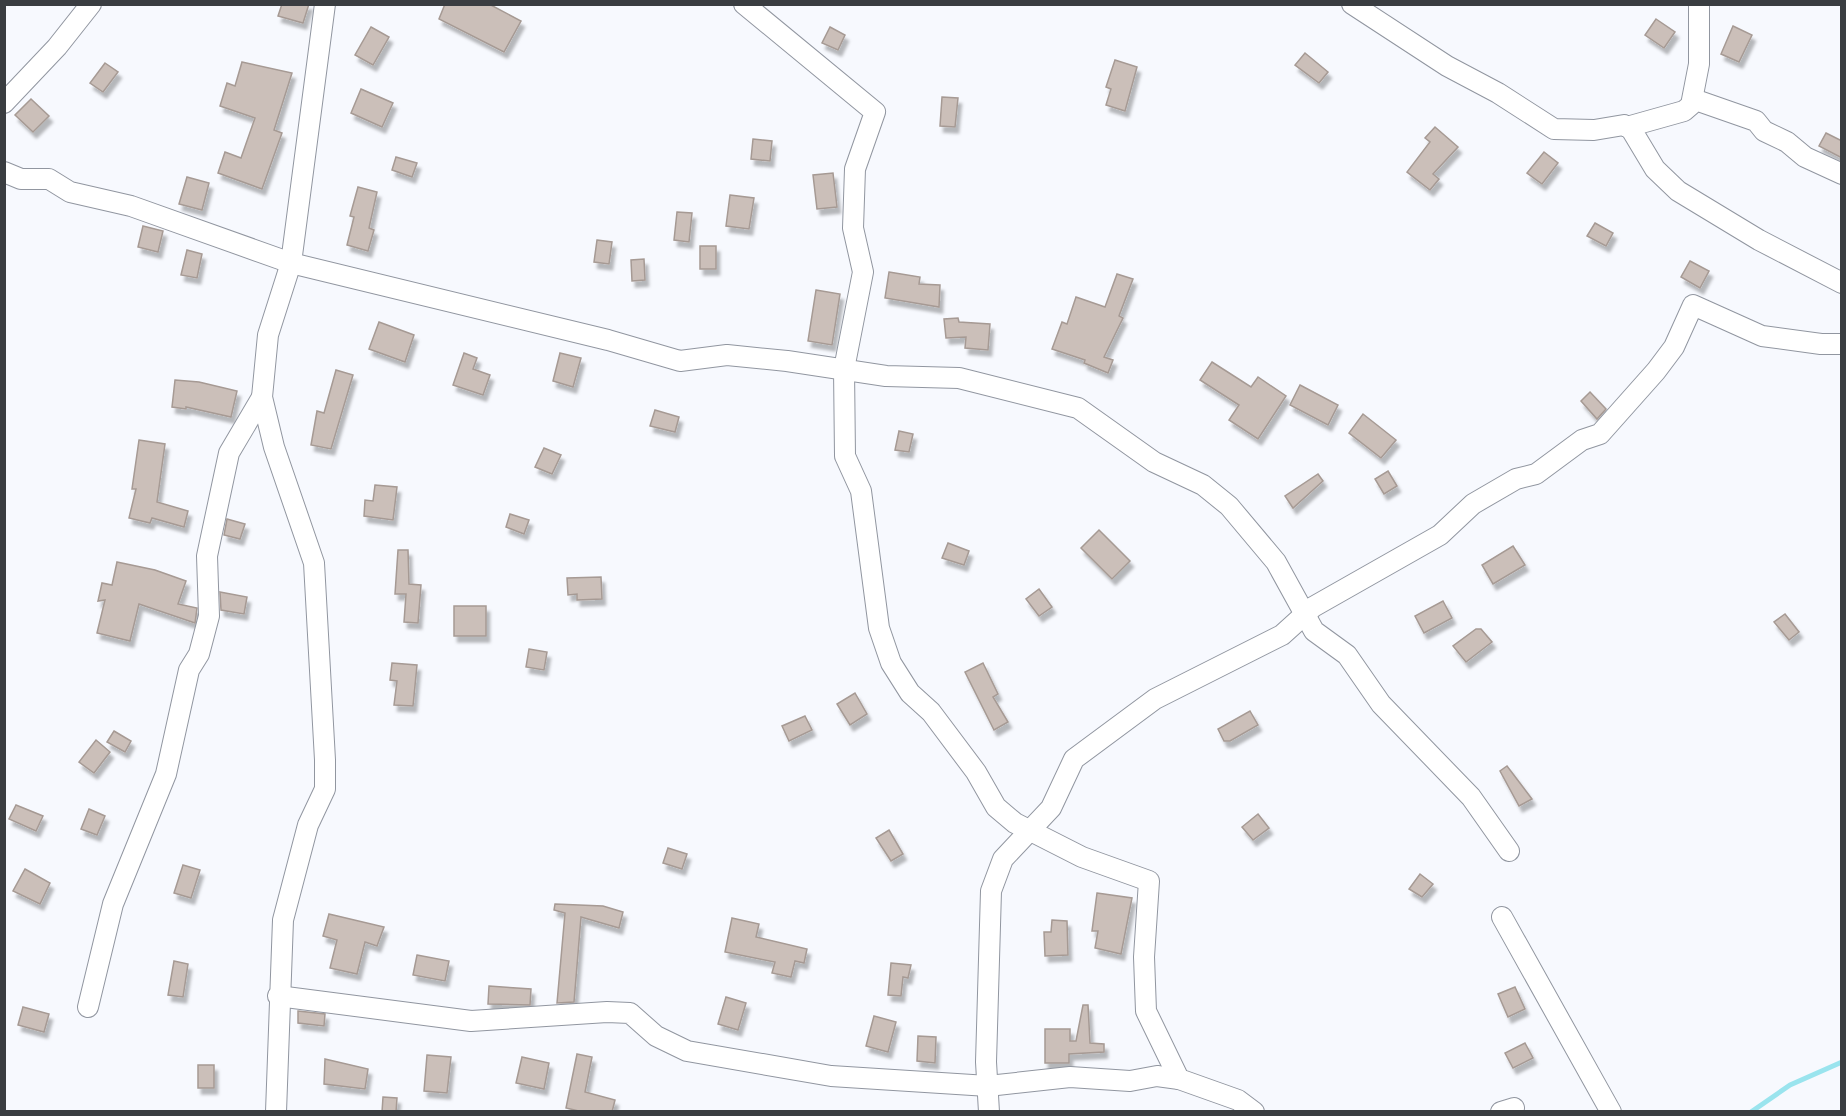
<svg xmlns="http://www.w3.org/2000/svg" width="1846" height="1116" viewBox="0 0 1846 1116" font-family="Barlow,sans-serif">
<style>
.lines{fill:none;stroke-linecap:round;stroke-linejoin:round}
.stream{stroke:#9ae4ee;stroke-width:5}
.building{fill:#cbbfb9;stroke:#a69a94;stroke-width:1.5;filter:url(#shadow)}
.minor-casing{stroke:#9196a0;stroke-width:22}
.minor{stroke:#fff;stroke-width:20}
</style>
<defs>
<filter id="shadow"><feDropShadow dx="3.5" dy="6" stdDeviation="1.5" flood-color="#0004"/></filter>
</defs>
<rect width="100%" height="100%" fill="#f7f9fe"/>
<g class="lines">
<polyline class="stream" points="1751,1112 1790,1085 1842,1062"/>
</g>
<g class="building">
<polygon points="282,4 309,4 303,23 278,16"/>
<polygon points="445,4 489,4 521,21 504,52 439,19"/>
<polygon points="1656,19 1675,32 1664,48 1645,35"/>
<polygon points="1733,26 1752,35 1739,62 1721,54"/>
<polygon points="371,27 389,37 373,65 355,55"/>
<polygon points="830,27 845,35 838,50 822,43"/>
<polygon points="1305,53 1328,72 1319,83 1295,65"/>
<polygon points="1115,60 1137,67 1125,111 1106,105 1111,89 1106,87"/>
<polygon points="242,62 292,73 274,130 282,133 262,189 218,173 225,152 241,158 255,118 220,106 227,83 235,86"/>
<polygon points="105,63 118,72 103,92 90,83"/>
<polygon points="361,89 393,103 382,127 351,113"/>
<polygon points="942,97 958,98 955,127 940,126"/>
<polygon points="31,99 49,116 33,132 15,115"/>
<polygon points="1435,127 1458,147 1433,174 1439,179 1430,190 1407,172 1430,142 1425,138"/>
<polygon points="1826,133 1842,141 1842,158 1819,146"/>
<polygon points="753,139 772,141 770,161 751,159"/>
<polygon points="1544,152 1558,163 1542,184 1527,173"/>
<polygon points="396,157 417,163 412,177 392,170"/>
<polygon points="833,173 837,207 817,209 813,175"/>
<polygon points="187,177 209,183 202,210 179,204"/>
<polygon points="358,187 377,192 369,228 374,230 368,251 347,245 354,217 350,216"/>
<polygon points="730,195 754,198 749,229 726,226"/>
<polygon points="677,212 692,213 689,242 674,240"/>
<polygon points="1595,223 1613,233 1606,246 1587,236"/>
<polygon points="143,226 163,231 158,252 138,247"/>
<polygon points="597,240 612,242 609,264 594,262"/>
<rect x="700" y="246" width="16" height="23"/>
<polygon points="187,250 202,254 197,278 181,275"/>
<polygon points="644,259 645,280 632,281 631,260"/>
<polygon points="1690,261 1709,271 1700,288 1681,277"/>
<polygon points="889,272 920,277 919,284 940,285 939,307 885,298"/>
<polygon points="1117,274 1133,279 1119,316 1123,318 1104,357 1113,360 1108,373 1084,363 1085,360 1052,349 1062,322 1067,324 1076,297 1105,307"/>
<polygon points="816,290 840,294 832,345 808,341"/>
<polygon points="958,318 959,322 990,324 988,350 965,348 966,337 946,338 944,319"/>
<polygon points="379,322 414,335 405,362 369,349"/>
<polygon points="464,353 477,358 473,369 490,375 483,395 453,385"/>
<polygon points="560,353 581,358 573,387 553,381"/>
<polygon points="1212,362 1251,387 1258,377 1286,396 1258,439 1229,420 1239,405 1200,380"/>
<polygon points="336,370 353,375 331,449 311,445 317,411 324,413"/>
<polygon points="175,380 199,382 237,391 231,417 186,407 186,409 172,407"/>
<polygon points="1300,385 1338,405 1328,425 1290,405"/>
<polygon points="1590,392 1606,409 1597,419 1581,401"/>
<polygon points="655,410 679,417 675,432 650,426"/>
<polygon points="1363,414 1396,440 1381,458 1349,433"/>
<polygon points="899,431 913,434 909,452 895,450"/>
<polygon points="139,440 165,444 157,502 188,511 184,527 152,518 150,523 129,518 136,489 132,489"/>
<polygon points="544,448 561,455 552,474 535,467"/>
<polygon points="1388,471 1397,486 1384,494 1375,479"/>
<polygon points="1318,474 1323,481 1293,508 1285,496"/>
<polygon points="375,485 397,487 393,520 364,516 365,500 373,501"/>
<polygon points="510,514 529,520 524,534 506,527"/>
<polygon points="227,519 245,524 240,539 224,535"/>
<polygon points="1099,530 1130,561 1112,579 1081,548"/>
<polygon points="948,543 969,551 964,565 942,558"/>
<polygon points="1513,546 1525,565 1493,584 1482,565"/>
<polygon points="398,550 408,550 409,584 421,585 418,623 404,622 406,594 395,594"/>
<polygon points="117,562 155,570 186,581 178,604 197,608 195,623 139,604 130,641 97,633 105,600 98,601 102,583 112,585"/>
<polygon points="601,577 602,599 577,600 577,594 568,595 567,578"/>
<polygon points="1039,589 1052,607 1039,616 1026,599"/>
<polygon points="220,592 247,597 244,614 221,610"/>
<polygon points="1443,601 1452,618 1424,633 1415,616"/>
<rect x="454" y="606" width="32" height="30"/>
<polygon points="1785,614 1799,632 1789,640 1774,622"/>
<polygon points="1476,629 1481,629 1492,642 1466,662 1453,646"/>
<polygon points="529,649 547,652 544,670 526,667"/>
<polygon points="392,663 417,665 413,706 394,705 397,681 390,680"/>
<polygon points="983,663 998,694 993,697 1008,722 994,730 965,672"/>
<polygon points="855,693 867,714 850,725 837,704"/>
<polygon points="1250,711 1258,725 1230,741 1224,741 1218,729"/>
<polygon points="805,716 812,730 789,741 782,726"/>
<polygon points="114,731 131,741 125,752 107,742"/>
<polygon points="96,740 110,752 94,773 79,762"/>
<polygon points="1507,766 1532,799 1519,806 1500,771"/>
<polygon points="16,805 43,816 36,831 9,819"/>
<polygon points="89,809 105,816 97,835 81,829"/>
<polygon points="1258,814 1269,828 1253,840 1242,827"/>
<polygon points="889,830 903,854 891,861 876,838"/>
<polygon points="668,848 687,854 682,869 663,863"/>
<polygon points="183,865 200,870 191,898 174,893"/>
<polygon points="25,869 50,883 40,904 13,891"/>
<polygon points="1420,874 1433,884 1422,897 1409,889"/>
<polygon points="1097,893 1132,898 1121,954 1095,948 1098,931 1092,931"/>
<polygon points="555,904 603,906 623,912 619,928 581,917 574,1002 557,1003 565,913 554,910"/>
<polygon points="329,914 384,927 377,946 365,942 357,974 330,968 337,940 323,936"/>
<polygon points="732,918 759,924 756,937 807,949 804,963 795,961 791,977 772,973 775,962 725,952"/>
<polygon points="1052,920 1067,921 1068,955 1045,956 1044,932 1051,932"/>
<polygon points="417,955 449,961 445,981 413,975"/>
<polygon points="174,961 188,964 183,997 168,995"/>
<polygon points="891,963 911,965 908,978 903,977 901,996 888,995"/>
<polygon points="489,986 531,989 530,1005 488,1004"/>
<polygon points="1515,987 1525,1009 1508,1017 1498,994"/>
<polygon points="726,997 746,1003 738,1030 718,1024"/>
<polygon points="1083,1005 1088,1005 1090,1043 1104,1044 1104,1052 1069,1054 1069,1063 1045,1063 1045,1029 1070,1029 1070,1041 1076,1041"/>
<polygon points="23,1007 49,1014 44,1032 18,1025"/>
<polygon points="298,1011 325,1014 324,1026 298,1023"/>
<polygon points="874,1016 896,1022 888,1052 866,1046"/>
<polygon points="918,1036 936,1037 935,1063 917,1061"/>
<polygon points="1525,1043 1533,1058 1513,1068 1505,1053"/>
<polygon points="577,1054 592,1057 585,1092 615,1100 612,1112 583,1112 566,1108"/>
<polygon points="427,1055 451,1057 447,1093 424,1091"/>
<polygon points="522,1057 549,1063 544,1089 516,1083"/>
<polygon points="325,1059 368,1069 365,1089 324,1084"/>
<rect x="198" y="1065" width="16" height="23"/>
<polygon points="383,1097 397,1098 396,1112 382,1112"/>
</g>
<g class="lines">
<defs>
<g id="minor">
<polyline points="744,4 875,112 855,169 853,228 863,272 844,369 845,456 861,491 879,628 891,663 910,693 931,712 976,772 996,807 1015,823 1082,857 1149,881 1144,957 1146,1011 1179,1079 1238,1100 1254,1112"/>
<polyline points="1352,4 1447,66 1498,93 1554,129 1594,130 1624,125 1631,129 1655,169 1678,191 1759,240 1842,283"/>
<polyline points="1693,99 1756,121 1764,131 1787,142 1805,157 1842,174"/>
<polyline points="4,103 57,47 91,4"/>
<polyline points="1627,127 1684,111 1691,105 1699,64 1699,4"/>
<polyline points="4,172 21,179 49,179 70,192 131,206 291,263 608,340 680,361 727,355 787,361 886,376 959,378 1078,408 1154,462 1203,485 1229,506 1276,562 1314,631 1347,655 1381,704 1471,797 1509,851"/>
<polyline points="1502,917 1611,1112"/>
<polyline points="278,996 471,1021 607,1012 630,1013 656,1036 687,1051 831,1076 988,1086 1070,1077 1130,1081 1157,1076 1179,1079"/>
<polyline points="88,1007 113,904 166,774 189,670 199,654 209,616 207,556 229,453 262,397"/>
<polyline points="276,1112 283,920 308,825 325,789 325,760 314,563 274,447 262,397 268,335 291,263 325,4"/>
<polyline points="989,1112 986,1062 991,891 1003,859 1051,808 1074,759 1155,699 1282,635 1313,607 1440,535 1473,504 1516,479 1536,474 1582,440 1600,434 1656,371 1674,347 1693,305 1762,336 1821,344 1842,344"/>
<polyline points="1501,1112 1514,1108"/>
</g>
</defs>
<use href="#minor" class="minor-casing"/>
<use href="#minor" class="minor"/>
</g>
<rect width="1846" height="1116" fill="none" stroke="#3a3d41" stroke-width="12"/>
</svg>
